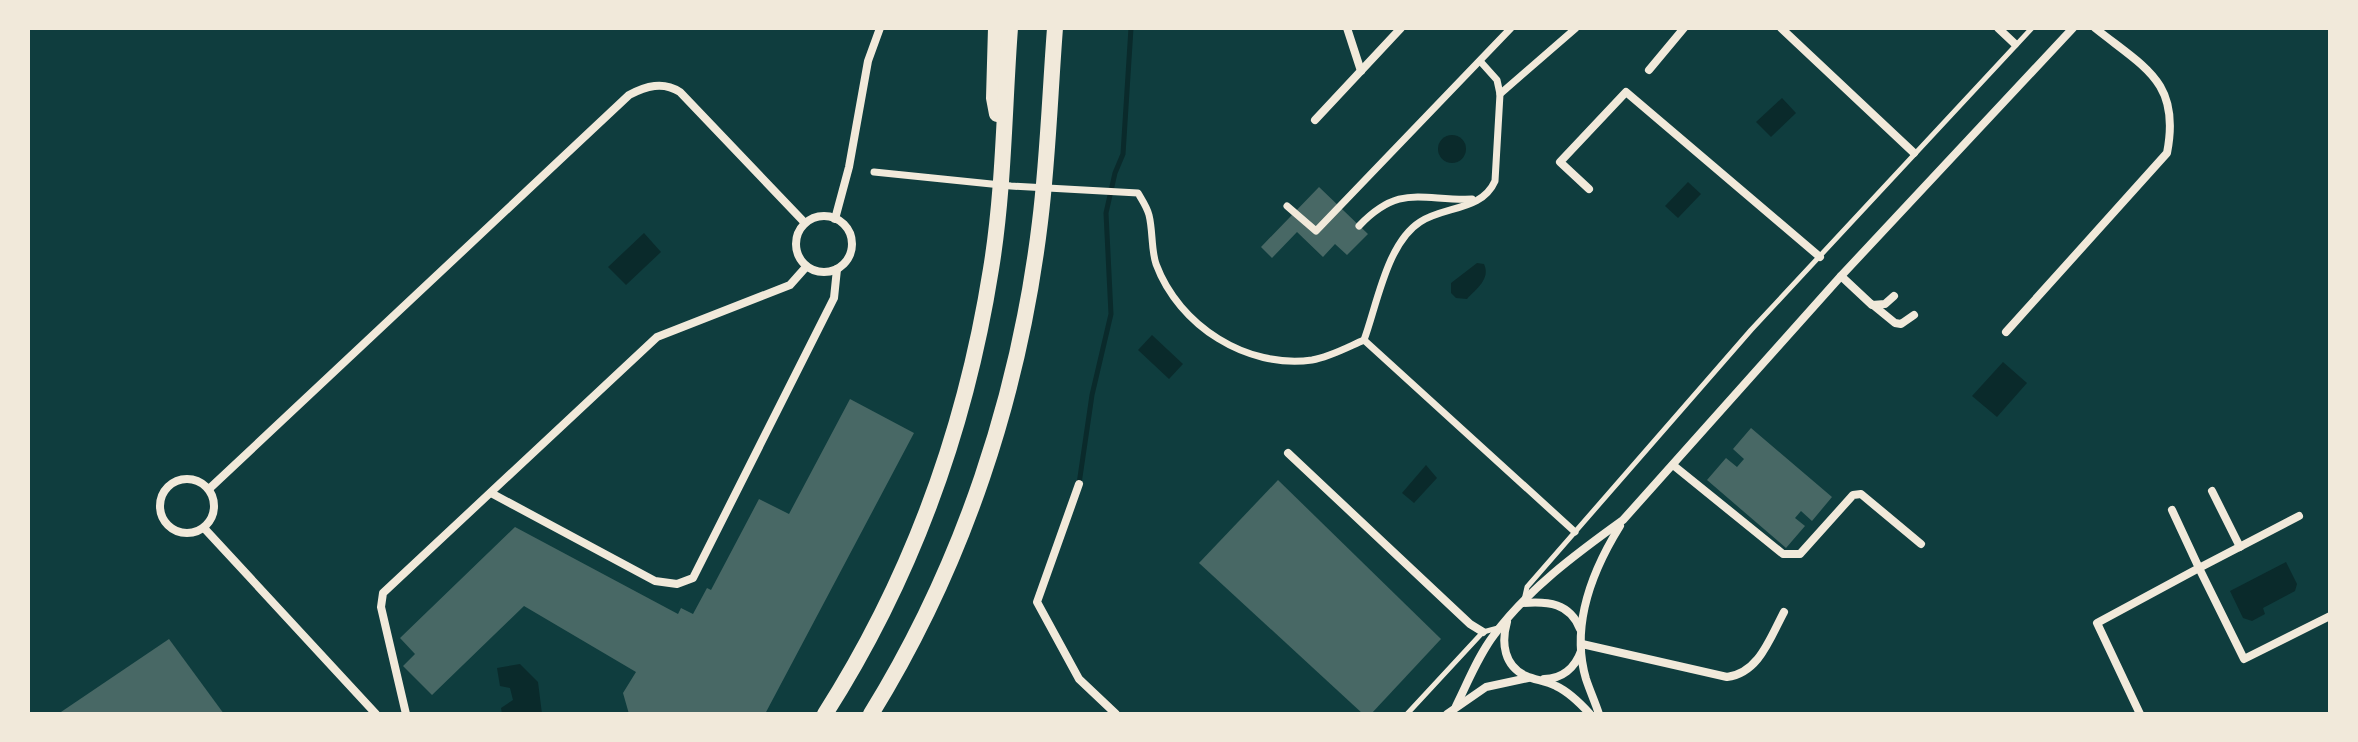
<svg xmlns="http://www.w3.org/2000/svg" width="2358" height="742" viewBox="0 0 2358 742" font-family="'PT Sans Narrow',sans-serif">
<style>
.water{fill:#0a2a2b}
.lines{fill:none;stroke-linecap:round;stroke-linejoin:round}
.stream{stroke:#0a2a2b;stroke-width:5}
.building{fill:#486865}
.service{stroke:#f1e9da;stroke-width:5}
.pedestrian{stroke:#f1e9da;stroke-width:7}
.minor{stroke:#f1e9da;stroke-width:8}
.trunk{stroke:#f1e9da;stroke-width:16}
</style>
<rect width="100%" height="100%" fill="#0f3d3e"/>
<g class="water">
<polygon points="1782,98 1796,113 1771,137 1756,122"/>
<circle cx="1452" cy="149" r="14"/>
<polygon points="1688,182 1701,194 1678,218 1665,206"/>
<polygon points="644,233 661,252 626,285 608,267"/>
<path d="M1477 263 1484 264C1491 279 1476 289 1467 299L1456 298 1451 293V283Z"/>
<polygon points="1152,335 1183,364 1169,379 1138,350"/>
<polygon points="2003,362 2027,383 1997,417 1972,396"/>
<polygon points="1426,465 1437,478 1414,503 1402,493"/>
<polygon points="2286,562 2297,584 2295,591 2263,608 2265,614 2252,621 2243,618 2230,591"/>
<polygon points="520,664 538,682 542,714 502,714 501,708 513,700 510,688 500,686 497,668"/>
</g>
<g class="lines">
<polyline class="stream" points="1079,484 1092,395 1111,314 1106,213 1115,173 1123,154 1131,28"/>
</g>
<g class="building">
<polygon points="1319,187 1368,234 1347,255 1335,244 1323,257 1297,232 1272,258 1261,247"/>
<polygon points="850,399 914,433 765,714 629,714 623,693 636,672 524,606 432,695 403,666 415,654 400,638 515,527 678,614 681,608 693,614 707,588 711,590 759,499 789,514"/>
<polygon points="1751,428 1832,497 1812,521 1801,511 1795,518 1805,526 1786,548 1707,480 1726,458 1737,467 1744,459 1733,449"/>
<polygon points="1278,480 1441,639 1371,714 1363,714 1199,563"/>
<polygon points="169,639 224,714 58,714"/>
</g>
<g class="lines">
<g class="service">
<polyline points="1524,600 1527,587 1751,330 2032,28"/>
<polyline points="1407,714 1483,632 1498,628"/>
</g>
<g class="pedestrian">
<polyline points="1500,94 1576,28"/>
<path d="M874 172 1011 186 1138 193C1142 200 1147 207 1149 215 1153 231 1151 249 1156 264 1179 326 1247 369 1312 360 1330 357 1348 347 1364 340 1377 305 1387 243 1420 222 1444 206 1482 211 1495 181L1500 94 1497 80 1480 61"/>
<polyline points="1287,206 1316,231 1511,28"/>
<path d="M1359 226C1400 183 1422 201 1472 199"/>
<polyline points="1364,340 1575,532"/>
</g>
<g class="minor">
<polyline points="1347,28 1361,71"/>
<polyline points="1781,28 1914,153"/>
<polyline points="1998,28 2015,44"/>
<polyline points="1649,70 1684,28"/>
<polyline points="1315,120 1401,28"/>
<polyline points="1589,189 1560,162 1626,92 1820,257"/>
<circle cx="824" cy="244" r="28"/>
<polyline points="835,219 849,167 868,61 880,28"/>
<polyline points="1841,276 1872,305 1885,304 1894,296"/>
<polyline points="1873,305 1895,323 1901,324 1914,315"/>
<path d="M2006 332 2167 153C2181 82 2145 68 2095 28"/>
<polyline points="1288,453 1470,624 1483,632"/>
<polyline points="1673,465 1783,554 1800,554 1853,495 1861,494 1921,544"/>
<circle cx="187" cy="506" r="27"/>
<polyline points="1079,484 1037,602 1079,679 1116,714"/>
<path d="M209 489 629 95C646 86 663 81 680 92L805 223"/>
<polyline points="2212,491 2240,547"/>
<polyline points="491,493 655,581 677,584 693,578 834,298 837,269"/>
<polyline points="2299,516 2199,568 2244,659 2330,616"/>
<polyline points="204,528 376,714"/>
<path d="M1523 603C1548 601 1570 603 1580 629"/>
<path d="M1507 622C1501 643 1504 666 1526 676 1535 680 1546 681 1556 686 1569 692 1580 703 1590 714"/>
<path d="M1582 644 1727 677C1759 673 1770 638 1784 612"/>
<path d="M1544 679C1562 679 1575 668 1581 651"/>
<path d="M1456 706C1468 682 1478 656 1494 635 1527 590 1577 553 1623 520L1841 276 2073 28"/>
<polyline points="406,714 381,607 383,593 657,337 790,285 806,267"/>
<polyline points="1447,714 1486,687 1528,678"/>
<path d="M1599 714C1595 702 1590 691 1586 679 1570 625 1592 571 1620 526"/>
<polyline points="2140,714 2097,623 2199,568 2172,510"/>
</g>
<g class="trunk">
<polyline points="996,28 994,98 997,114"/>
<path d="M825 714C911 579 966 427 991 269 1004 190 1004 108 1010 28"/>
<path d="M871 714C963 565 1019 396 1040 222 1048 158 1050 93 1055 28"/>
</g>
</g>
<rect width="2358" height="742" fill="none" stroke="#f1e9da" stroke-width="60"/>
</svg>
